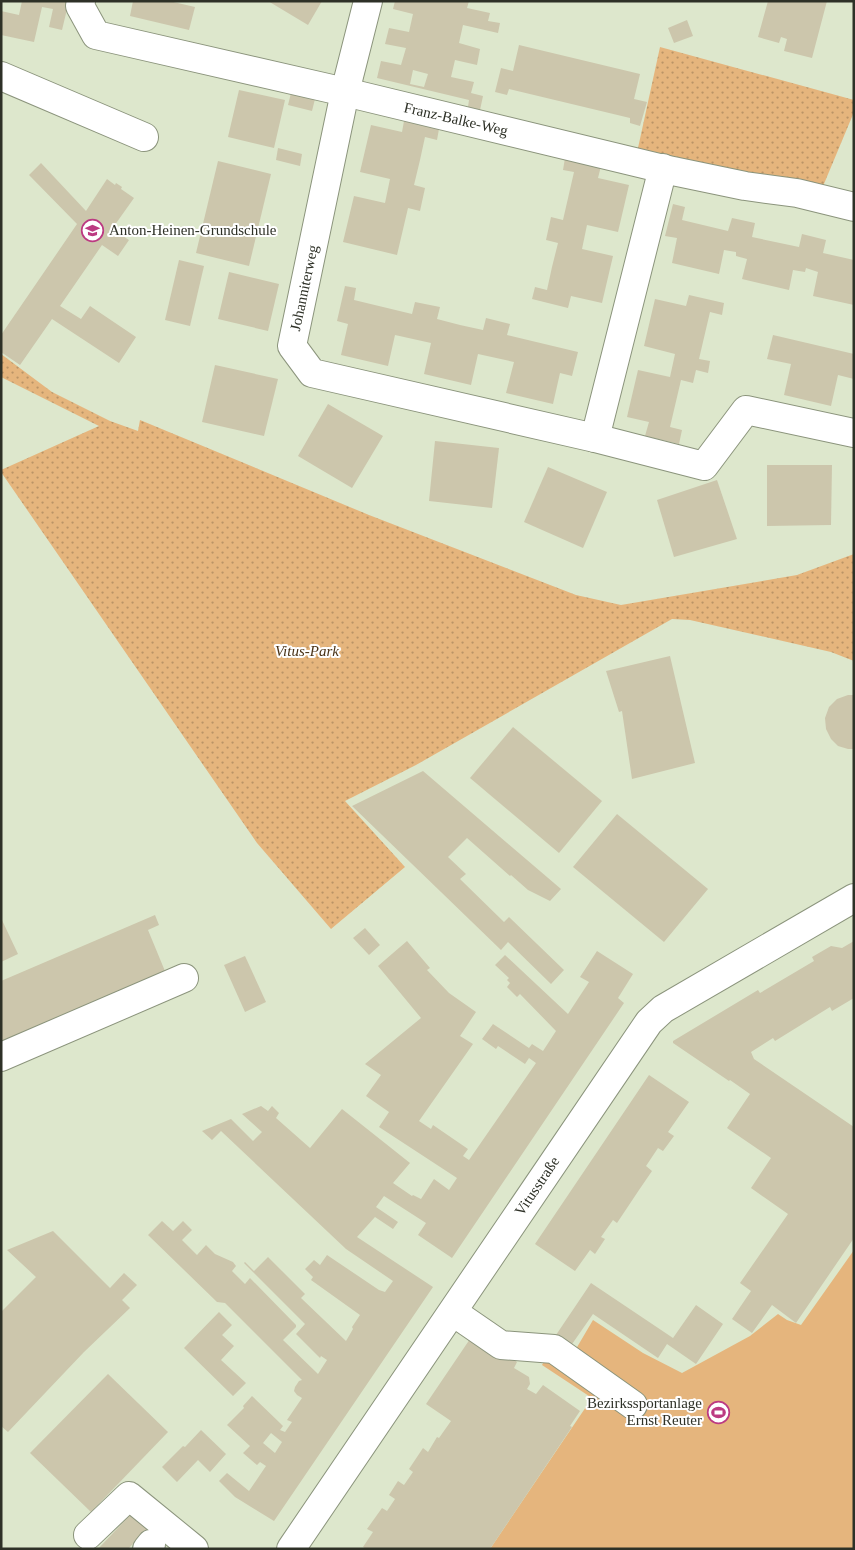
<svg xmlns="http://www.w3.org/2000/svg" width="855" height="1550" viewBox="0 0 855 1550" font-family="'Times New Roman',serif">
<style>
.park{fill:url(#park-dots)}
.garden{fill:#e5b57d}
.building{fill:#ccc6ac;fill-rule:evenodd}
.lines{fill:none;stroke-linecap:round;stroke-linejoin:round}
.minor-casing{stroke:#8b947c;stroke-width:30}
.minor{stroke:#fff;stroke-width:28}
.labels{text-anchor:middle;stroke-width:4;stroke-linejoin:round;paint-order:stroke}
.street-label{font-size:15px;fill:#2e3127;stroke:#fff}
.poi-label{font-size:15px;fill:#2e3127;stroke:#fff;text-anchor:start}
.park-label{font-size:15px;font-style:italic;fill:#4a3317;stroke:#fff}
</style>
<defs>
<pattern id="park-dots" width="8" height="8" patternUnits="userSpaceOnUse" patternTransform="scale(1.25)"><rect width="8" height="8" fill="#e5b57d"/><path d="M2 2h.1M6 6h.1" fill="none" stroke="#ba9466" stroke-width="1.8" stroke-linecap="round"/></pattern>
</defs>
<rect width="100%" height="100%" fill="#dde7cc"/>
<g class="park">
<polygon points="660,47 854,100 854,112 821,191 638,148"/>
<polygon points="1,354 52,392 110,421 138,431 140,420 369,515 576,595 621,605 797,575 854,554 854,661 831,652 690,620 672,619 416,765 345,801 405,867 331,929 257,843 1,472 1,470 99,426 1,377"/>
</g>
<polygon class="garden" points="854,1250 854,1549 490,1549 592,1398 542,1365 556,1341 573,1354 593,1320 643,1353 682,1373 750,1336 778,1314 787,1320 801,1325"/>
<g class="building">
<polygon points="22,1 69,1 62,30 49,27 53,9 42,7 34,42 1,35 1,11 19,15"/>
<polygon points="133,1 169,1 195,7 189,30 130,16"/>
<polygon points="268,1 322,1 308,25"/>
<path d="M395 1H469L467 8 490 13 488 21 500 23 498 33 463 25 459 43 480 49 477 65 455 60 451 77 474 82 471 93 483 96 480 110 468 107 469 100 377 78 381 61 401 65 406 48 385 44 389 28 409 32 413 14 393 9ZM413 70 428 74 424 87 410 84Z"/>
<polygon points="768,1 827,1 812,58 784,51 787,39 781,37 779,43 758,37"/>
<polygon points="687,20 693,36 674,43 668,28"/>
<polygon points="519,45 640,74 634,99 647,102 640,126 630,123 630,118 509,89 507,95 495,92 501,68 513,71"/>
<polygon points="239,90 285,100 274,148 228,137"/>
<polygon points="291,93 315,99 312,111 288,105"/>
<polygon points="404,121 439,129 437,140 425,137 420,160 414,185 425,188 420,211 408,208 397,255 343,242 354,196 385,203 390,179 360,172 371,125 402,132"/>
<polygon points="278,148 302,154 300,166 276,160"/>
<polygon points="565,158 601,166 598,178 629,185 618,232 587,225 582,249 613,256 602,303 571,296 568,308 532,299 535,287 547,290 552,267 558,243 546,240 551,217 563,220 574,172 563,170"/>
<polygon points="218,161 271,174 249,266 196,253"/>
<polygon points="41,163 86,211 107,179 115,185 116,183 122,187 121,189 134,198 112,229 129,240 118,256 102,245 60,306 81,319 90,306 136,337 119,363 52,319 20,365 1,352 1,335 77,224 29,175"/>
<polygon points="673,204 685,207 682,220 728,231 732,218 755,223 752,237 799,247 802,234 826,240 823,253 854,260 854,305 813,296 818,272 806,268 805,272 793,270 789,290 742,279 747,259 736,256 736,252 724,250 719,274 672,263 677,238 665,236"/>
<polygon points="179,260 204,266 190,326 165,320"/>
<polygon points="229,272 279,284 268,331 218,319"/>
<polygon points="345,286 356,288 354,300 412,314 415,302 440,307 437,319 460,325 483,330 486,318 510,324 507,335 578,352 572,376 560,373 553,404 506,393 514,362 478,354 471,385 424,374 431,343 395,335 388,366 341,355 348,324 337,321"/>
<polygon points="689,295 724,303 722,315 710,312 699,359 710,361 708,373 696,370 693,383 681,380 670,427 682,430 679,444 645,436 649,422 627,417 638,370 670,377 675,354 644,346 655,299 686,306"/>
<polygon points="773,335 854,354 854,379 838,375 831,406 784,395 791,364 767,359"/>
<polygon points="215,365 278,379 264,436 202,422"/>
<polygon points="328,404 383,436 352,488 298,456"/>
<polygon points="435,441 499,448 492,508 429,501"/>
<polygon points="767,465 832,465 831,525 767,526"/>
<polygon points="548,467 607,492 583,548 524,522"/>
<polygon points="717,480 737,539 674,557 657,500"/>
<polygon points="670,656 695,763 632,779 622,711 619,712 606,671"/>
<polygon points="848,695 854,695 854,749 848,749 838,746 831,739 826,729 825,718 829,707 837,699"/>
<polygon points="513,727 602,801 559,853 470,778"/>
<polygon points="423,771 561,889 550,901 528,890 511,875 510,876 467,838 448,857 466,874 460,879 504,922 509,917 564,970 551,984 508,942 501,950 352,806"/>
<polygon points="617,814 708,889 664,942 573,867"/>
<polygon points="155,915 159,925 148,930 167,976 1,1048 1,981"/>
<polygon points="1,918 18,954 1,962"/>
<polygon points="365,928 380,945 369,955 353,938"/>
<path d="M407 941 430 968 427 970 449 993 476 1012 460 1036 473 1044 419 1121 431 1129 433 1125 468 1149 463 1156 469 1160 536 1063 529 1058 525 1064 498 1046 496 1049 482 1039 493 1024 529 1048 532 1044 543 1051 556 1031 520 994 517 997 507 987 510 983 507 980 509 978 495 965 505 955 568 1014 589 982 580 977 597 951 633 974 618 998 624 1003 452 1258 418 1235 426 1223 384 1196 376 1207 398 1222 393 1229 375 1217 357 1237 433 1287 274 1521 235 1497 219 1481 227 1473 249 1491 266 1466 260 1462 257 1465 243 1453 250 1446 227 1425 244 1408 243 1406 252 1396 280 1423 283 1426 280 1430 285 1432 292 1422 287 1420 302 1398 297 1395 294 1391 295 1387 299 1381 302 1380 225 1303 217 1302 148 1235 162 1221 173 1231 183 1221 192 1230 182 1240 197 1255 206 1245 215 1254 233 1262 236 1266 232 1271 245 1284 250 1278 296 1325V1327L283 1340 318 1374 327 1360 321 1356 320 1358 296 1334 305 1324 244 1263 245 1262 254 1271 268 1257 305 1294 301 1298 346 1341 353 1329 352 1327 360 1315 311 1280 313 1277 305 1269 314 1260 320 1265 327 1255 379 1290 385 1292 393 1281 346 1249 221 1131 212 1140 202 1131 231 1119 253 1141 262 1132 242 1114 261 1106 268 1111 272 1106 279 1113 276 1118 310 1148 342 1109 410 1163 393 1183 412 1196 413 1195 421 1199 434 1179 449 1190 457 1178 379 1127 389 1112 366 1096 381 1075 365 1064 421 1018 378 966ZM271 1433 282 1442 275 1453 263 1443Z"/>
<polygon points="854,941 854,998 832,1011 830,1007 775,1041 773,1038 751,1052 754,1059 854,1127 854,1238 796,1323 772,1305 752,1333 732,1319 751,1291 740,1283 788,1214 751,1188 771,1158 727,1128 750,1094 730,1080 729,1081 673,1043 673,1041 758,990 760,993 814,961 812,957 831,946 842,948"/>
<polygon points="245,956 266,1002 245,1012 224,965"/>
<polygon points="649,1075 689,1102 668,1132 674,1136 663,1151 658,1148 646,1166 652,1171 639,1190 617,1223 613,1220 601,1237 605,1239 595,1254 590,1250 575,1271 535,1244"/>
<polygon points="53,1231 110,1288 124,1273 137,1285 122,1300 130,1308 84,1352 8,1432 1,1426 1,1312 36,1277 7,1250"/>
<polygon points="591,1283 673,1338 696,1305 723,1324 696,1364 667,1344 658,1358 593,1314 570,1347 556,1335"/>
<polygon points="219,1312 232,1325 222,1335 234,1346 221,1360 246,1383 233,1396 184,1348"/>
<polygon points="470,1339 497,1358 502,1351 517,1362 514,1368 529,1377 530,1384 527,1389 536,1394 543,1385 580,1411 570,1426 572,1427 490,1549 366,1549 363,1547 373,1532 367,1529 382,1508 387,1511 395,1499 389,1495 398,1481 404,1485 413,1472 409,1469 423,1448 428,1452 437,1437 439,1438 451,1421 426,1404"/>
<polygon points="108,1374 168,1432 91,1512 30,1453"/>
<polygon points="201,1430 226,1454 210,1472 198,1460 177,1482 162,1467 183,1446 185,1447"/>
<polygon points="133,1512 149,1527 128,1549 98,1549"/>
</g>
<g class="lines">
<defs>
<g id="minor">
<polyline points="81,1 80,6 96,35 345,92 668,170 745,186 797,193 854,207"/>
<polyline points="368,1 345,92 292,346 312,373 595,438 704,466 746,410 854,433"/>
<polyline points="1,76 144,137"/>
<polyline points="595,438 663,168"/>
<polyline points="1,1057 184,978"/>
<polyline points="453,1312 501,1345 554,1349 633,1405"/>
<polyline points="88,1535 129,1496 194,1549"/>
<polyline points="147,1549 151,1544"/>
<polyline points="291,1549 649,1022 663,1009 854,898"/>
</g>
</defs>
<use href="#minor" class="minor-casing"/>
<use href="#minor" class="minor"/>
</g>
<defs>
<symbol id="school-ring" viewBox="-11 -11 22 22"><circle r="9.5" fill="#fff" stroke="#bc3a82" stroke-width="1.5"/><path d="M0-5L7-2L0 1L-7-2ZM-4 1L0 2.5L4 1V4Q0 6-4 4Z" fill="#bc3a82"/></symbol>
<symbol id="stadium-ring" viewBox="-11 -11 22 22"><circle r="9.5" fill="#fff" stroke="#bc3a82" stroke-width="1.5"/><path d="M0-5a6.5 5 0 1 0 0 10a6.5 5 0 1 0 0-10ZM-3.5-1.8h7v3.6h-7Z" fill="#bc3a82"/></symbol>
</defs>
<g fill-rule="evenodd">
<use href="#school-ring" x="80" y="218" width="25" height="25"/>
<use href="#stadium-ring" x="706" y="1400" width="25" height="25"/>
</g>
<g class="labels">
<g class="street-label">
<text transform="translate(456 119) rotate(13)" y="5">Franz-Balke-Weg</text>
<text transform="translate(304 288) rotate(-78)" y="5">Johanniterweg</text>
<text transform="translate(537 1186) rotate(-56)" y="5">Vitusstraße</text>
</g>
<g class="poi-label">
<text x="109" y="235">Anton-Heinen-Grundschule</text>
<text x="702" y="1408" text-anchor="end">Bezirkssportanlage<tspan x="702" dy="17">Ernst Reuter</tspan></text>
</g>
<g class="park-label">
<text x="307" y="656">Vitus-Park</text>
</g>
</g>
<rect width="855" height="1550" fill="none" stroke="#2e3127" stroke-width="5"/>
</svg>
